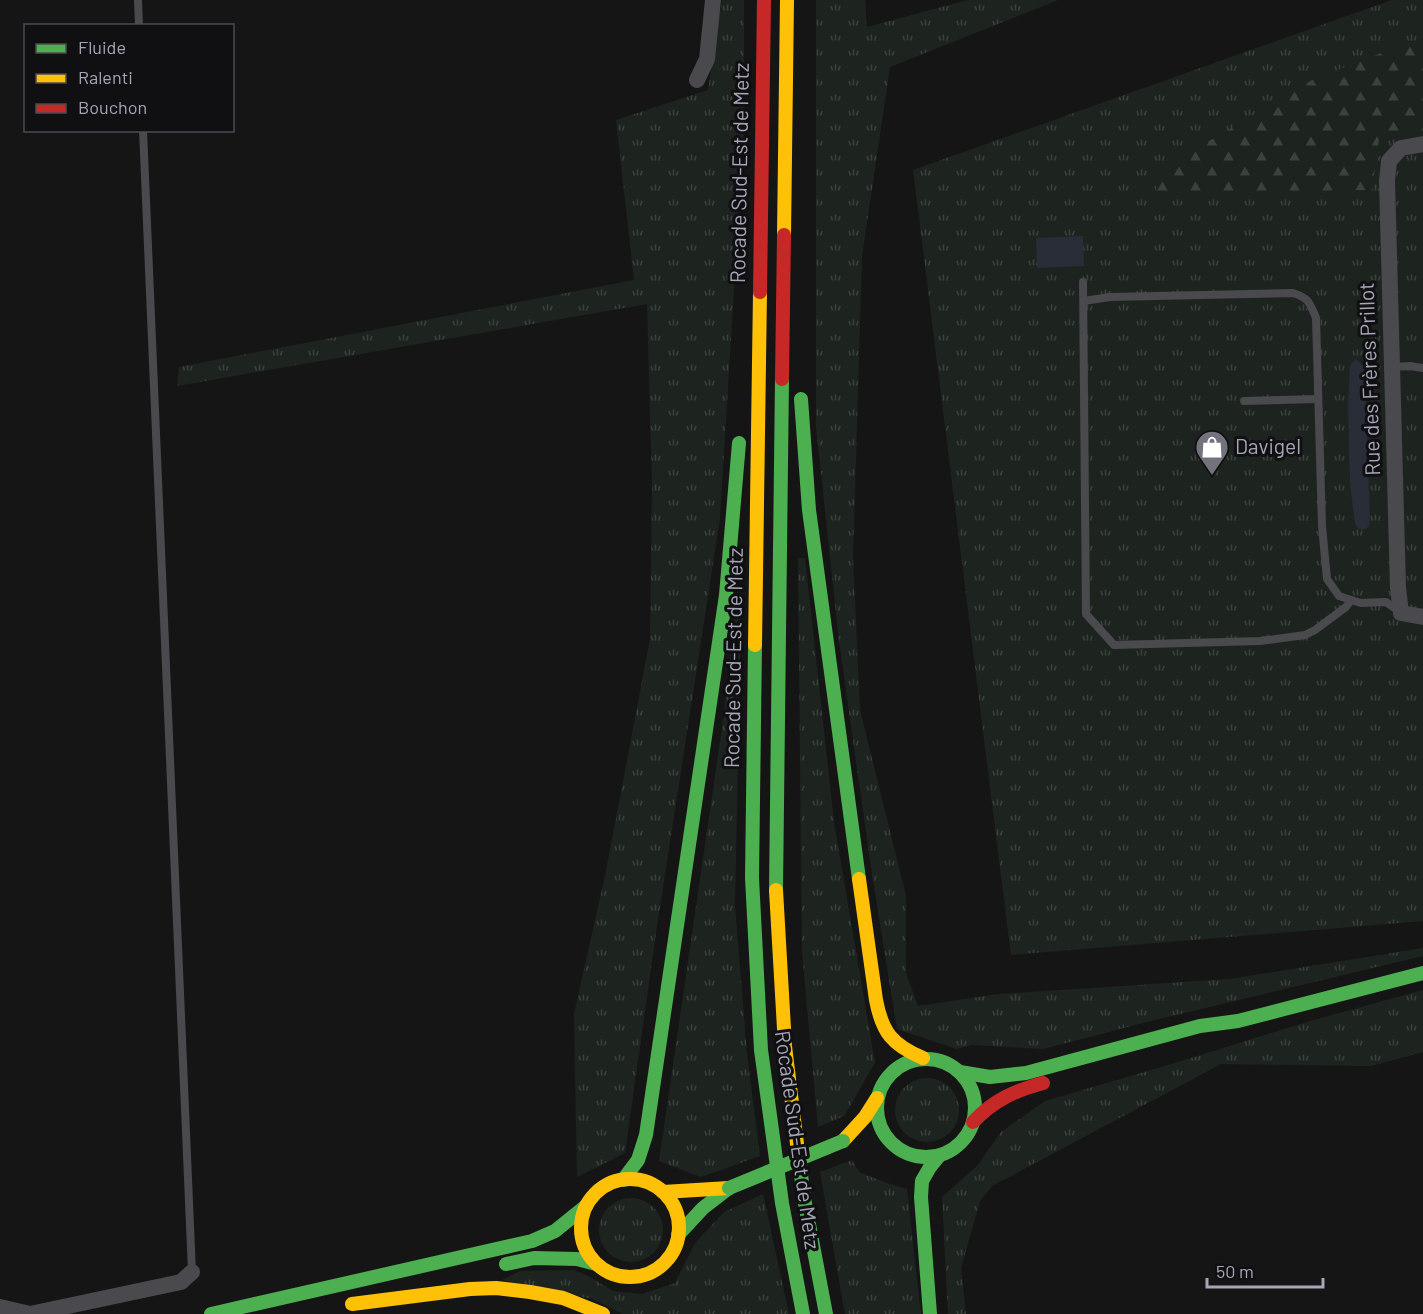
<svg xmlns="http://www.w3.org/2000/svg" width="1423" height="1314" viewBox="0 0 1423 1314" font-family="Barlow,sans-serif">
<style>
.grass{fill:url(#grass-tufts)}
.forest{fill:url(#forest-firs)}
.water{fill:#282d38}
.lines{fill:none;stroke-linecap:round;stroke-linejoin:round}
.lane{stroke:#49494e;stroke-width:8}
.street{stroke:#49494e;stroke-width:16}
.fast{stroke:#4caf50;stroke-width:14}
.slow{stroke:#ffc107;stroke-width:14}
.jam{stroke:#c62828;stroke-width:14}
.fast-bridge{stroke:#4caf50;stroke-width:14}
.labels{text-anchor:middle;stroke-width:6;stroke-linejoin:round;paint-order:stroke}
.street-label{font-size:21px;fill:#a5a6b7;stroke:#100f11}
.poi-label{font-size:21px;fill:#a5a6b7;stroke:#100f11;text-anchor:start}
</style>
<defs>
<pattern id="grass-tufts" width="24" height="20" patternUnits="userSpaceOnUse" patternTransform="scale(1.5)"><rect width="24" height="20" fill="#1d241f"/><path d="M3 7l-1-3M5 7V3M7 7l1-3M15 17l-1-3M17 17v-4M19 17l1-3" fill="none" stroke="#3b413d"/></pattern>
<pattern id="forest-firs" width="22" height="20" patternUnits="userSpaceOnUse" patternTransform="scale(1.5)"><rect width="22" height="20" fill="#1d241f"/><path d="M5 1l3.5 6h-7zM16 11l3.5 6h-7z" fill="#3b413d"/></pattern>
</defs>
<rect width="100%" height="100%" fill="#151515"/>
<g class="grass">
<polygon points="722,0 744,0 744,125 720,518 656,933 625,1153 577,1177 574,1014 605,876 650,639 652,485 647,304 177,386 179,367 634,280 616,120 708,90"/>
<polygon points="816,0 865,0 867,27 968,0 1058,0 890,67 862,256 853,557 860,710 906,896 906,973 918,1006 999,994 1229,979 1423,948 1423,956 1151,1021 1043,1049 972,1045 957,1049 897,1029 872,874 839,641 816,426"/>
<polygon points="1392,0 1423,0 1423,921 1011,955 913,170"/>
<polygon points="798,558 805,558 834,822 875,1063 844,1116 818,1127 802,952"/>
<polygon points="736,600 741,601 735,906 747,1054 760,1156 701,1177 659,1161 724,714"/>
<polygon points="1423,990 1423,1052 1371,1066 1221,1064 992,1186 980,1201 961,1268 966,1314 948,1314 942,1197 977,1166 1001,1132 1045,1101 1175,1063 1310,1021"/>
<circle cx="927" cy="1110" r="32"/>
<polygon points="852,1160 859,1172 887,1183 907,1189 921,1314 845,1314 820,1172"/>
<polygon points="763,1194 789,1314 623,1314 592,1299 502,1280 520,1271 574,1270 588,1276 613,1291 642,1294 675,1283 695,1243 724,1212"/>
<circle cx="631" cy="1230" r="32"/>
</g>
<polygon class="forest" points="1399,46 1423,47 1423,131 1380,132 1372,190 1156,195 1157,172 1312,80"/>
<g class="water">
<polygon points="1083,236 1084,266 1037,268 1036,238"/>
<polygon points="1356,359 1365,368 1370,524 1367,528 1362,530 1358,528 1355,524 1350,483 1348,407 1350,365"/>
</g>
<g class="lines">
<g class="lane">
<polyline points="138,0 139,26"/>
<polyline points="143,130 192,1272"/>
<path d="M1083 282 1086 614 1114 645 1260 641 1305 635 1315 630 1346 607 1351 600 1339 596 1327 579 1322 526 1316 318C1310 303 1309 298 1293 293L1110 297 1084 301"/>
<polyline points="1392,367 1410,366 1423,368"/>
<polyline points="1244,401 1318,399"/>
<polyline points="1351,600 1361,603 1386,602 1400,612"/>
</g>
<g class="street">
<polyline points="697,80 707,59 713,0"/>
<polyline points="1423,144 1401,148 1389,161 1387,181 1398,588 1401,613 1423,617"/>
<polyline points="0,1307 30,1314"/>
<polyline points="30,1314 181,1282 192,1272"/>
</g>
<g class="fast">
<polyline points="801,399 809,510 859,879"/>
<polyline points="755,645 752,878 761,1050 782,1203 803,1314"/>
<polyline points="776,890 782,379"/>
<circle cx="926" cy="1108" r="49"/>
<polyline points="960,1072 990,1077 1026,1073 1200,1026 1238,1021 1423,973"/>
<polyline points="798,1152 804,1198 826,1314"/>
<polyline points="623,1180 638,1160 646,1135 726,595 739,443"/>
<polyline points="678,1235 703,1208 729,1188"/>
<polyline points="506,1264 534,1258 577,1259 596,1264"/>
<polyline points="211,1314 532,1241 555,1231 586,1206"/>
<polyline points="930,1314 921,1197 922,1181 930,1167 939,1156"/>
</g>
<g class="slow">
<polyline points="784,235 787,0"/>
<polyline points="755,645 760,292"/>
<path d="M859 879 876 1000C882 1032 892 1045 923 1058"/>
<polyline points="776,890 785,1046 798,1152"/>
<polyline points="843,1141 865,1117 877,1098"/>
<circle cx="630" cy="1228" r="49"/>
<polyline points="663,1192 729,1188"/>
<polyline points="352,1304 470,1289 496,1288 530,1292 563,1298 603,1314"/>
</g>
<g class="jam">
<polyline points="760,292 764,0"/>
<polyline points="782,379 784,235"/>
<path d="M973 1122C994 1100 1014 1091 1043 1083"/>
</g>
<polyline class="fast-bridge" points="729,1188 843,1141"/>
</g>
<defs>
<symbol id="shop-pin" viewBox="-11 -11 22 30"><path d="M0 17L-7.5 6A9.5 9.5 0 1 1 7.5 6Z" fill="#73737e" stroke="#100f11"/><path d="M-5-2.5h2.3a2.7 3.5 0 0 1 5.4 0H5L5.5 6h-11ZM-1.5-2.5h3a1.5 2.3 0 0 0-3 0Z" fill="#fff"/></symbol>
</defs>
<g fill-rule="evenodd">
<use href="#shop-pin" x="1193" y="428" width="38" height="52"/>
</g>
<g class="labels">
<g class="street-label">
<text transform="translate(740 173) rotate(-89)" y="7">Rocade Sud-Est de Metz</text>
<text transform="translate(1370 379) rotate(-92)" y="7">Rue des Frères Prillot</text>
<text transform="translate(734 658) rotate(-89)" y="7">Rocade Sud-Est de Metz</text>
<text transform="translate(797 1140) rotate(82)" y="7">Rocade Sud-Est de Metz</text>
</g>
<g class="poi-label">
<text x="1235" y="454">Davigel</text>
</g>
</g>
<rect x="24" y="24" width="210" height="108" fill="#100f11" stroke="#4c4b53" stroke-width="1.5"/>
<rect x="36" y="44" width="30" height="9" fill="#4caf50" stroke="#4c4b53" stroke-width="1.5"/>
<text x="78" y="54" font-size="18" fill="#a5a6b7">Fluide</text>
<rect x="36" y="74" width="30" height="9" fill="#ffc107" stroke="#4c4b53" stroke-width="1.5"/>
<text x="78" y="84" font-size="18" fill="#a5a6b7">Ralenti</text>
<rect x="36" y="104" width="30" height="9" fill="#c62828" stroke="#4c4b53" stroke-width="1.5"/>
<text x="78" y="114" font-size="18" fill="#a5a6b7">Bouchon</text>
<path d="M1207 1278v9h116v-9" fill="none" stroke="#a5a6b7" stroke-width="3"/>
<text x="1216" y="1278" font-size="18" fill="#a5a6b7" stroke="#100f11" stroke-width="4.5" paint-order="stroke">50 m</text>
</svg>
